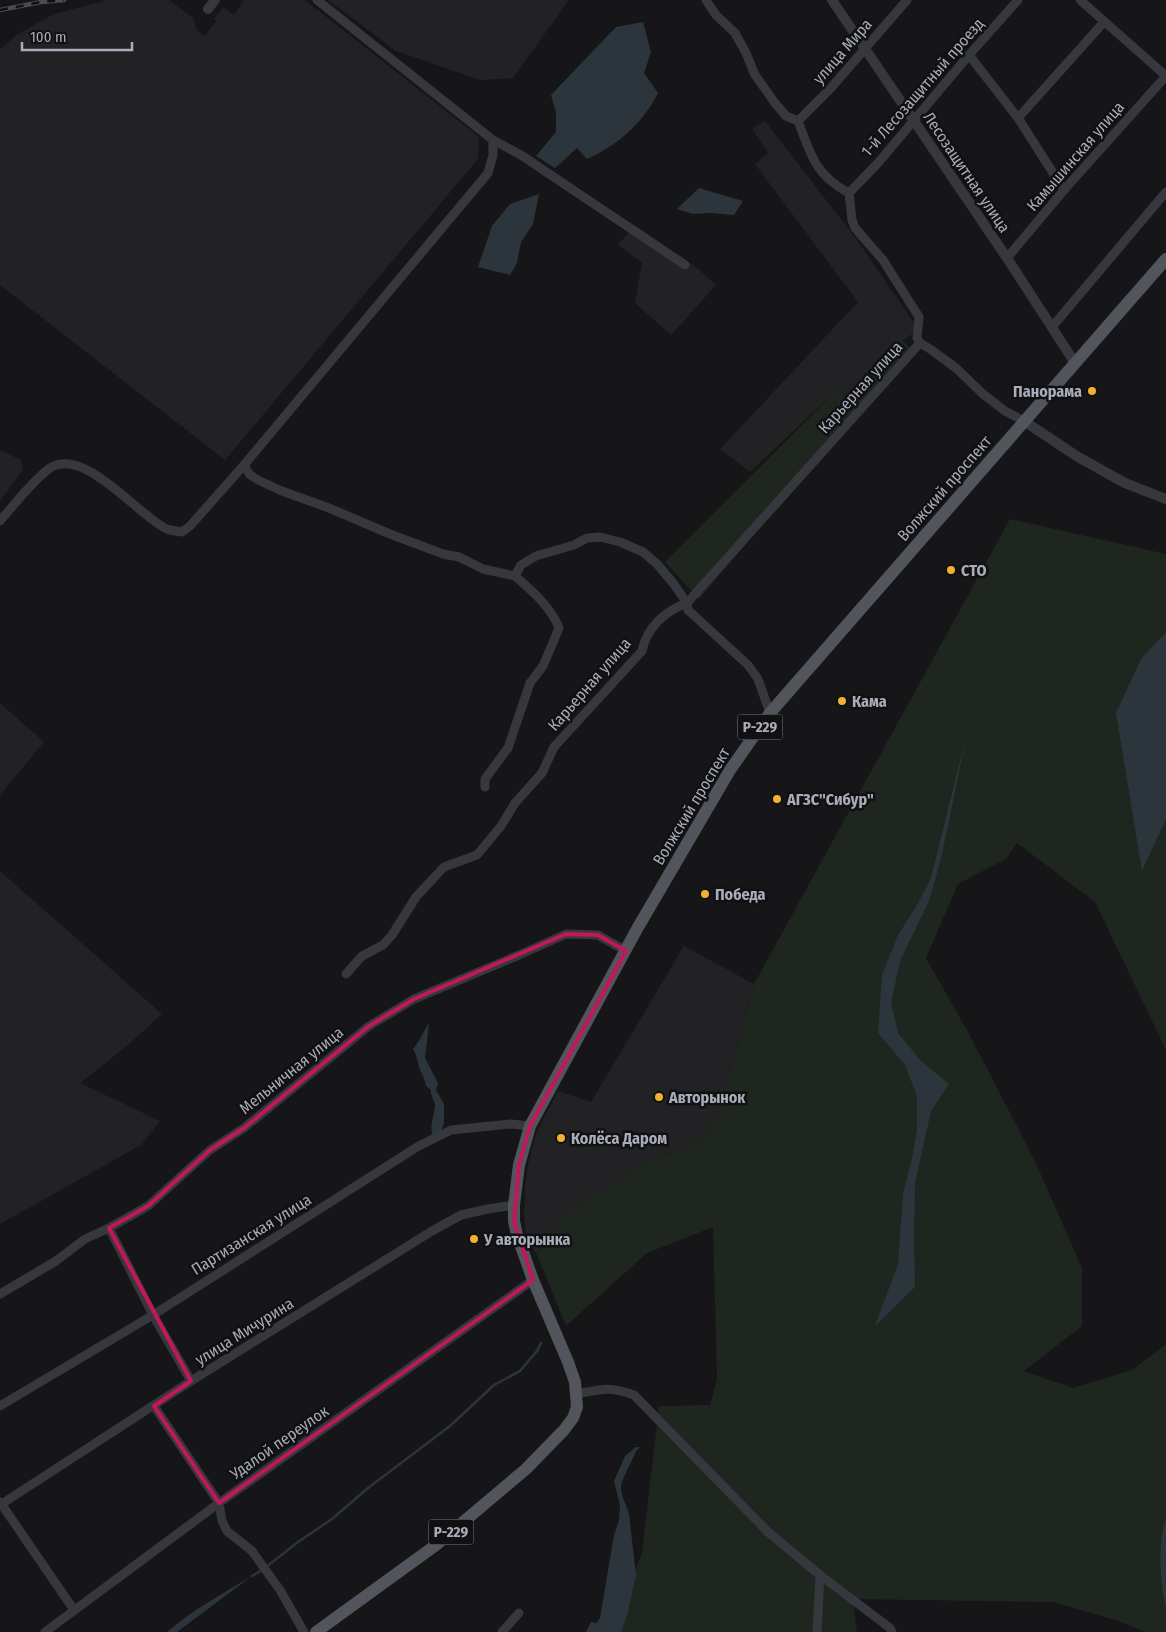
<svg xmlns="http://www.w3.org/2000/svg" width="1166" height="1632" viewBox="0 0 1166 1632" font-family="'Fira Sans Condensed',sans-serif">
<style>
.built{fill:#222225}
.green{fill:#1e261f}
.water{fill:#2c353c}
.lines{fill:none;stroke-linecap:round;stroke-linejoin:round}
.stream{stroke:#2c353c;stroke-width:2.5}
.minor{stroke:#37383d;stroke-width:9}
.tertiary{stroke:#37383d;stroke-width:10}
.primary{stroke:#53555c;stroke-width:12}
.rail-casing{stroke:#4a4c52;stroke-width:4.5}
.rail{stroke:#111113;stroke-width:2.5;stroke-dasharray:8;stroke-linecap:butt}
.marked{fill:none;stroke:#c2185b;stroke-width:4;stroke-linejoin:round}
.poi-dot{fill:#f2b134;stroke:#111113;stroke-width:2}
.labels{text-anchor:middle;stroke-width:5;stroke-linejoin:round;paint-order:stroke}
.shield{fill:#111113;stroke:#7b7e86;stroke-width:1}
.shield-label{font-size:15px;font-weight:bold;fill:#a8adb8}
.street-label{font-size:16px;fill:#a8adb8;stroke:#111113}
.poi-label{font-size:16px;font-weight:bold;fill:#a8adb8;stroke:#111113;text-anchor:start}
</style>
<rect width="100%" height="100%" fill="#161618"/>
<g class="built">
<polygon points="108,0 169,0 194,19 196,29 205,36 216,21 214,19 223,7 234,15 244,0 305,0 479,137 478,159 225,460 0,285 0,49 18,34 54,14"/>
<polygon points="328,0 569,0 513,78 480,80 396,51"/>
<polygon points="765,121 857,240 919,330 903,340 847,396 838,389 750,472 720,449 858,302 755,164 768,153 752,129"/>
<polygon points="635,225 697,268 716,285 671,335 635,303 642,263 618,245"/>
<polygon points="0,450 21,460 23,470 0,501"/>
<polygon points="0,703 44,742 0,795"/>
<polygon points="0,871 162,1014 122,1050 80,1083 160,1121 141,1145 0,1224"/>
<polygon points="684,946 754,984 717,1119 695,1143 644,1163 567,1213 537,1255 526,1237 524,1212 525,1186 529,1160 535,1137 544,1117 558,1091 591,1102"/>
</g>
<g class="green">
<polygon points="903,340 911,349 699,599 665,562 838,389 847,396"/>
<polygon points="1010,519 1166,554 1166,1050 1095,902 1017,843 1006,859 958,884 926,958 968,1032 1035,1161 1082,1268 1082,1326 1024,1371 1073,1388 1132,1370 1166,1344 1166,1632 1145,1632 1121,1622 1054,1602 853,1599 857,1632 611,1632 642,1553 659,1406 710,1405 717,1379 713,1227 647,1253 566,1326 537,1255 566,1213 644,1163 695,1143 717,1119 754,984"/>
</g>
<g class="water">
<path d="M643 22 651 52 644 73 658 93C643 123 618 145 587 159L577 148 555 168 536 156 556 132V113L551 95 616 27Z"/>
<polygon points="699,188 743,201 734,215 711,213 693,214 677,209"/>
<polygon points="539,194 533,224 521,242 517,263 510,275 478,267 492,226 510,204"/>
<polygon points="1166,632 1166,819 1142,871 1116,713 1141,659"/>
<polygon points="967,733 941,859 929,901 900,961 891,1003 898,1033 920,1060 949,1084 931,1111 915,1183 914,1240 915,1287 875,1326 898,1264 903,1194 911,1163 917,1130 917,1096 905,1065 878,1033 882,975 898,935 917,905 931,878"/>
<path d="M429 1023 425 1058 438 1083 436 1090 444 1104V1124L440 1133 432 1135C430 1122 434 1117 435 1106 435 1100 430 1096 431 1090L426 1086C425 1079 423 1076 420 1070 418 1063 417 1056 413 1049 420 1041 423 1032 429 1023Z"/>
<path d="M636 1447H640L636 1451C633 1459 621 1481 621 1487 621 1498 627 1505 629 1514L636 1575 627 1616 621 1632H586L591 1622 596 1623 600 1618 614 1535 619 1520 620 1505 614 1481 625 1456Z"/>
<path d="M1166 1519V1608C1160 1583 1157 1543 1166 1519Z"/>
<path d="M252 1576 177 1632H167C193 1610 223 1593 252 1576Z"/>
</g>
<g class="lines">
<g class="stream">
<polyline points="266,1567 298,1542 332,1519 368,1488 450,1426 494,1385 520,1371 537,1351 541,1343"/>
<polyline points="252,1576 262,1570"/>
</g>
<g class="minor">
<path d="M706 0 716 15 735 33 746 53 755 75 775 103 786 116 798 121C811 155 815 175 849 193L852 220 855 228 883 260 919 317 917 338 920 343 930 349 956 368 983 394 1005 411 1024 421"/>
<polyline points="1080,0 1166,76"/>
<polyline points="969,55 1018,118 1064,190"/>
<polyline points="1018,118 1104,22"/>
<polyline points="798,121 830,89 907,0"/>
<polyline points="493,140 521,155 685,265"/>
<polyline points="849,193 878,163 969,55 1018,0"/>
<polyline points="1007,258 1064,190 1166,76"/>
<polyline points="1052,327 1166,192"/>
<polyline points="244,465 250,475 260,481 282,491 329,508 390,534 443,554 459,557 483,569 515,576 521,565 536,556 574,545 587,538 600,537 620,542 643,552 657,564 673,583 687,603 688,610 748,665 758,679 770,713"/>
<path d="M0 521C14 505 33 480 50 468 85 446 139 517 167 529 172 531 177 531 182 532L190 526 244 465 488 173 493 155V140L317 0"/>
<path d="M485 787V779L508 748 530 683 543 666 559 628C551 607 532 591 515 576"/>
<path d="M346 974 362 956 383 945 392 935 416 897 444 867 477 855 501 826 515 803 542 773 554 747 642 651C647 627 665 611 687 603L920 343"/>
<polyline points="109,1228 153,1315 191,1381"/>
<polyline points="0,1294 56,1261 85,1239 109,1228 148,1206 210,1150 244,1128 369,1026 414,999 519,955 566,934 598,935 626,951"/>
<path d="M577 1394C601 1389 610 1386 634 1395L768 1532 820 1575 890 1628 892 1632"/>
<polyline points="0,1406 153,1315 417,1147 451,1130 511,1124 530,1126"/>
<polyline points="154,1406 219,1503 222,1521 227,1531 252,1551 280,1590 304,1632"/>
<polyline points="0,1502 74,1610"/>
<polyline points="0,1505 191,1381 432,1231 461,1215 488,1209 514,1205"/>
<polyline points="45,1632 219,1503 533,1280"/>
<polyline points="502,1632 519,1613"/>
<polyline points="817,1632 820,1575"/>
</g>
<g class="tertiary">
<polyline points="832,0 1007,258 1075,363"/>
<polyline points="208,9 215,0"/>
<polyline points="1024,421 1078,457 1125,483 1166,499"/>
</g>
<polyline class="primary" points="316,1632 436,1545 526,1469 564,1430 573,1418 577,1407 575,1382 568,1362 533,1280 517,1235 514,1221 514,1205 519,1165 530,1126 637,929 730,770 770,713 1166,259"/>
<defs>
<polyline id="rail" points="0,10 41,2 64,0"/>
</defs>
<use href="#rail" class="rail-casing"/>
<use href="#rail" class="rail"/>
</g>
<path class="marked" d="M566 934 598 935 626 951 530 1126 519 1165 514 1221 533 1280 219 1503 154 1406 191 1381 109 1228 148 1206 210 1150 244 1128 369 1026 414 999Z"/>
<g class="poi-dot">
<circle cx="1092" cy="391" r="5"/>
<circle cx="951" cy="570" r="5"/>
<circle cx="842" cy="701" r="5"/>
<circle cx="777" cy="799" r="5"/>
<circle cx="705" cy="894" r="5"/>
<circle cx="659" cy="1097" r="5"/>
<circle cx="561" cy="1138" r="5"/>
<circle cx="474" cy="1239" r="5"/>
</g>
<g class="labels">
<g class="shield">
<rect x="737.5" y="714.5" width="45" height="25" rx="4"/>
<rect x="428.5" y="1519.5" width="45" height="25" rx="4"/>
</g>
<g class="shield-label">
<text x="760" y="732">Р-229</text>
<text x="451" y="1537">Р-229</text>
</g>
<g class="street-label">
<text transform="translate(842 51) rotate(-49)" y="6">улица Мира</text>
<text transform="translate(922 87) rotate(-49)" y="6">1-й Лесозащитный проезд</text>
<text transform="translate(1075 156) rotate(-49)" y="6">Камышинская улица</text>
<text transform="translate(967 172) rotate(56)" y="6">Лесозащитная улица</text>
<text transform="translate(860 387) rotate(-48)" y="6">Карьерная улица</text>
<text transform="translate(944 488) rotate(-49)" y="6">Волжский проспект</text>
<text transform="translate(589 684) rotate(-49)" y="6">Карьерная улица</text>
<text transform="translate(691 806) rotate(-59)" y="6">Волжский проспект</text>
<text transform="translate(291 1070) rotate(-39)" y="6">Мельничная улица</text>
<text transform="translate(251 1234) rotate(-32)" y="6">Партизанская улица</text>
<text transform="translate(244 1331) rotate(-32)" y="6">улица Мичурина</text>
<text transform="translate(279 1442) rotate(-35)" y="6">Удалой переулок</text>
</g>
<g class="poi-label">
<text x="1082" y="397" text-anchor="end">Панорама</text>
<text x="961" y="576">СТО</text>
<text x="852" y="707">Кама</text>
<text x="787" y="805">АГЗС"Сибур"</text>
<text x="715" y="900">Победа</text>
<text x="669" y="1103">Авторынок</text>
<text x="571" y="1144">Колёса Даром</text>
<text x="484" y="1245">У авторынка</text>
</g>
</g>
<path d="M22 42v8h110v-8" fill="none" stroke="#a8adb8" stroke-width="2.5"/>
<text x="30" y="42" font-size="15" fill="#a8adb8" stroke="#111113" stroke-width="4" paint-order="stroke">100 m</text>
</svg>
